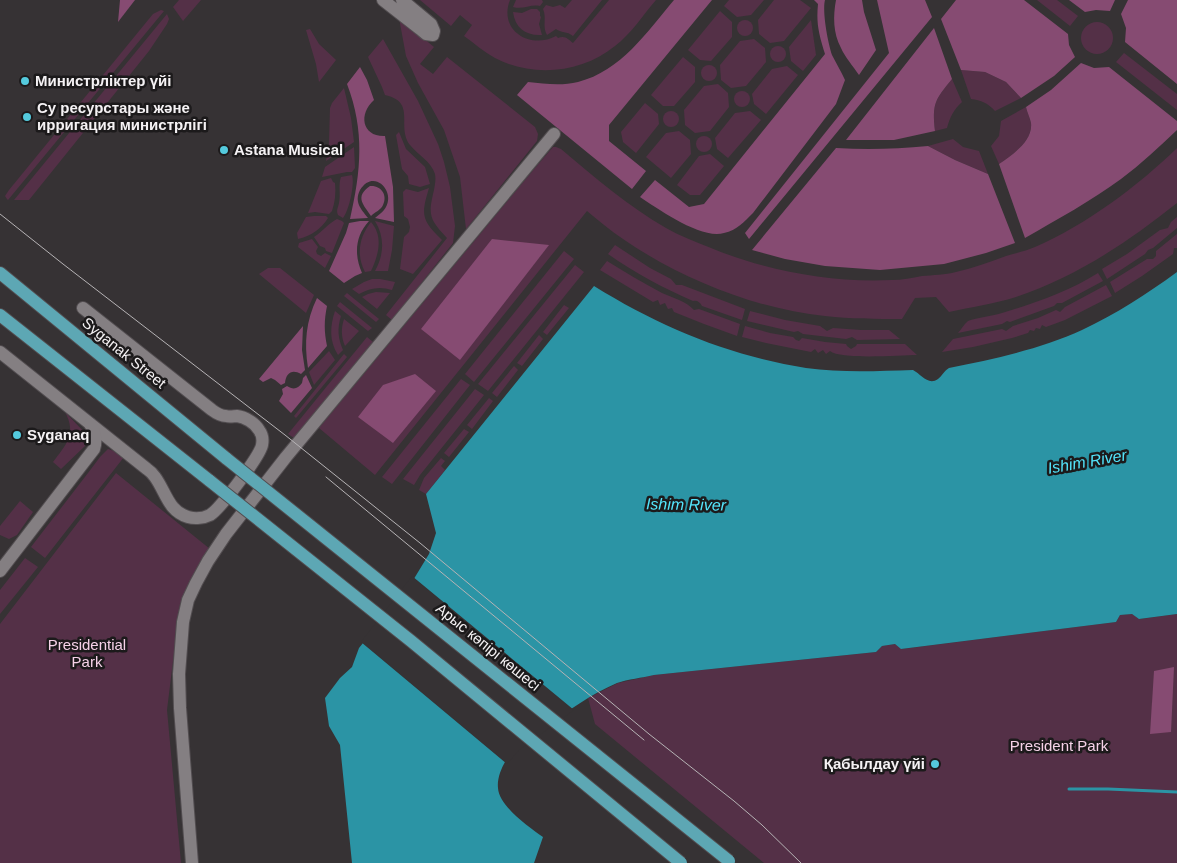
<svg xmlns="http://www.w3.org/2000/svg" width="1177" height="863" viewBox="0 0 1177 863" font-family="Arial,sans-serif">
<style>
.green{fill:#543047}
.forest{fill:#864b72}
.water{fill:#2b94a5}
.pier{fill:#363234}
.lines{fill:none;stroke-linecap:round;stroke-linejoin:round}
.stream{stroke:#2b94a5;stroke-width:3}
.minor-casing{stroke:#524d50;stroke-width:14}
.major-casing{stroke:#524d50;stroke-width:14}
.minor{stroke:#847f82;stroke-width:12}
.major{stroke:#5da7b4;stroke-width:12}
.tram{stroke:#b6b3b5;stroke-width:1}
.major-bridge-casing{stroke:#524d50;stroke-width:14;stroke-linecap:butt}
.major-bridge{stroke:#5da7b4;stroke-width:12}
.poi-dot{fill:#54cadd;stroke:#1c1a1b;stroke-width:2}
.labels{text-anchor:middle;stroke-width:5;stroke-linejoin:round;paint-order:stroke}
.poi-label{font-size:15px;font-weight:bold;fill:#f5f2f4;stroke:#1c1a1b;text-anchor:start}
.street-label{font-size:15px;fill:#f5f2f4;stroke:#1c1a1b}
.park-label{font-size:15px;fill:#f6d2e8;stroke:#1c1a1b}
.water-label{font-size:16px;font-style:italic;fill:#54e5fc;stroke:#1c1a1b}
</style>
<rect width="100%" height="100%" fill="#363234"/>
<g class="green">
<polygon points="179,0 201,0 183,21 173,7"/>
<path d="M420 0H510C498 30 530 50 556 36L558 38C565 35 568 39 573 43L609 0H656C643 15 631 34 615 46 582 73 533 78 495 58 484 52 474 43 464 36L472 25 460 15 451 26Z"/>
<path d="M516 0H542L543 2 540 6C530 4 523 10 513 7Z"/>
<path d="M572 0H602L573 36C567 31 561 33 556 29L547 35C542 26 547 18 543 9L546 5 553 7 560 5 565 8Z"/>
<polygon points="729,0 764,0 751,15 737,17 724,6"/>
<polygon points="774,0 800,0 811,8 784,41 770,43 759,34 758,20"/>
<polygon points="1037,0 1057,0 1078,16 1070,26"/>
<path d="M531 9H537L540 12V16L541 17 539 24 542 35C526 36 515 28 513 12L522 13Z"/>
<polygon points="161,10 164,11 8,200 7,199 5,196 9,190 153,14"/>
<polygon points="720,11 732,22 732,37 711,61 700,60 688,50"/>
<polygon points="167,14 169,19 167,24 149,51 29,200 14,200"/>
<polygon points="399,18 434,47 420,64 433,74 447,57 535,127 538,134 537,141 466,229 460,177 444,130 418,83 406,56"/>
<polygon points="811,20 816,55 803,71 791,61 789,47"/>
<circle cx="745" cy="28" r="8"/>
<circle cx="1097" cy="38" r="16"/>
<polygon points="310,29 319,44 336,60 319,82 316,64 306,30"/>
<path d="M383 39 418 101 438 144 444 162 450 187 455 226 453 243 392 320 386 315 447 238C429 219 428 215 434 190 435 184 436 180 435 174 431 161 418 155 410 145 396 126 417 102 385 95L382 87 368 57Z"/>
<polygon points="754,39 765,48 766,62 746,86 731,88 721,80 720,65 740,41"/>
<circle cx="778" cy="54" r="8"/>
<polygon points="1124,53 1177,94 1177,110 1116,62"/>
<polygon points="683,57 695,67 695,82 674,106 663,106 651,95"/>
<circle cx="709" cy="73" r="8"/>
<polygon points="787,66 798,75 766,114 754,104 752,94 772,69"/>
<path d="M961 70 985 72 1006 82 1021 98 995 111C988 103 981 100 971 99Z"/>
<path d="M952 79 962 102C954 109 950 117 947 128L935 131C932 103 935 100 952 79Z"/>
<polygon points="718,84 728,93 729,107 710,131 695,133 685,125 684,110 704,86"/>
<polygon points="344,88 351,118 354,142 326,161 329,143 330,108 332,103"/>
<circle cx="742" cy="99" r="8"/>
<polygon points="645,103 658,114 659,124 636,153 623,142 621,132"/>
<path d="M1026 107C1027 112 1030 118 1031 123 1033 141 1012 155 999 164L991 146 999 136 1001 121Z"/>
<polygon points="750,111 761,120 728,158 717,149 715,138 735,113"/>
<circle cx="671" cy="119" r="8"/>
<polygon points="679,131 690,140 691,154 671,178 646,157 666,133"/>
<polygon points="399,132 406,149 425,167 430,184 420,187 409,184 408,176 402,169 396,135"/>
<circle cx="704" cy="144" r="8"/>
<polygon points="953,139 963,147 979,151 988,174 955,160 928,146"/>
<polygon points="354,147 355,168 352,172 347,172 322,177 325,167"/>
<path d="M553 147H556L561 149C594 177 628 206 666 228 680 236 696 242 711 248 767 271 831 283 892 280 902 280 912 278 922 276 933 275 945 275 956 272 973 268 990 262 1006 256 1016 253 1026 251 1035 247 1086 225 1138 186 1177 148V203C1128 242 1076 277 1016 297 994 304 971 307 949 312L936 297 915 298 902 319C876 319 851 319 825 316 756 309 681 279 623 239 611 231 599 221 587 211L375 475 319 428 535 168Z"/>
<polygon points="710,154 724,166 700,195 690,195 677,185 699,156"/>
<path d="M352 175C355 184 349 211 343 218L338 215C336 210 338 208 339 203 341 194 338 185 341 177Z"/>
<path d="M331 178 333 182 335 183C336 193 335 202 332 211L329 214 315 212 308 213 321 181Z"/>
<path d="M429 188C421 215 421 220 442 240L413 274 400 269 404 237 409 232 410 227 408 219 404 216 403 192 406 189 418 192Z"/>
<path d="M314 216H326L328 218C321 229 311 236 298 239L297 233 306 217Z"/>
<polygon points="1177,217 1177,228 1153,248 1148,250 1145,254 1107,279 1102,269 1127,254 1160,230 1168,228 1171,222"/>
<path d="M337 219 342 221 344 223 332 253 326 251 325 248 320 246 314 237C323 231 329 223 337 219Z"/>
<path d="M375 221 394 226 392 250 388 271H375C384 255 385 237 375 221Z"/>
<path d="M371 222C384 237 378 256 371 271L365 272C356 255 359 237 371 222Z"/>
<polygon points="1177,234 1177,248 1174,248 1173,254 1142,276 1115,293 1110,282 1147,259 1153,259 1156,256 1156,251"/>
<polygon points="312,239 318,247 316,251 317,254 321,256 325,253 331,256 325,268 298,247 299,243"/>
<path d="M615 245 650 268 671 279 676 285H682L745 309 742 320 702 306C700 302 697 300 693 301 663 288 635 273 608 254Z"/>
<polygon points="564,251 574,259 474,382 465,374"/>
<path d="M607 261C625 272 643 283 662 293 673 298 686 301 694 310L699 309 740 324 737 336 704 324 674 312 672 308 668 309 665 303 660 305 658 300 653 302 600 270Z"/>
<polygon points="575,265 584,272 488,391 478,384"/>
<polygon points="268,268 280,268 314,295 306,313 259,274"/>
<path d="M1098 273 1103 281 1062 303H1057L1054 306 1010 322 1007 321 1002 324 958 333C961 330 964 324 968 321 974 318 994 316 1002 313 1035 303 1068 292 1098 273Z"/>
<path d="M372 279H380L395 282 392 290C380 286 370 288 359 294L352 289 364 282Z"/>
<polygon points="1106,285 1112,296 1065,320 1046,327 1042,325 1040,329 1036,328 1034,331 1030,330 1028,333 1012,338 973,347 942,352 953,339 1002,329 1006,331 1013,326 1038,318 1056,310 1060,312 1065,307"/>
<polygon points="376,292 390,293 377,309 362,297 368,294"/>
<polygon points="347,293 379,319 376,322 344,296"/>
<polygon points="340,302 372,328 368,331 337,306"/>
<polygon points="564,305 569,308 547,335 543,332"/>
<path d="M335 311 341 316C337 329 338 338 343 350L338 355C329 341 330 326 335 311Z"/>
<polygon points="750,311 785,320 820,326 827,331 833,328 861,330 889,330 900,339 857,340 852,337 846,339 803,334 798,331 794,332 747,321"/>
<path d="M344 319 359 331 345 346C341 337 341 328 344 319Z"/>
<path d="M745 326 770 333 793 337 796 340 799 341 802 338 825 342 846 344 847 346 851 349 856 346 857 344H905L917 355C901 355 841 360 830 351L826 354 823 350 818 353 815 349 811 352 766 343 742 337Z"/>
<polygon points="539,335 543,339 522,366 517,363"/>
<polygon points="367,337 373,342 294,438 288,434"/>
<polygon points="329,351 335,360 314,385 309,372"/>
<polygon points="344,354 347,357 296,418 294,416"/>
<polygon points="514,366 518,370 497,397 492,393"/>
<polygon points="461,379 470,385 392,484 382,477"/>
<polygon points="475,389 484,395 420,475 414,485 403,479"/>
<polygon points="489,398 493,401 472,429 467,425"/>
<path d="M65 412 86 434 85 446 61 469 53 462C66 445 77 434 65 412Z"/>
<polygon points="464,429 469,432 449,457 444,453"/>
<polygon points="108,449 117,452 124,457 45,558 31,547 88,473 100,457"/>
<polygon points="441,458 445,461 441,466 445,470 426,494 419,490 424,478"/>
<polygon points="116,473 210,549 180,604 167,710 181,863 0,863 0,624"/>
<polygon points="20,501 33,512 17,535 9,539 0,535 0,526"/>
<polygon points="25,558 38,567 0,614 0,590"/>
<polygon points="1132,614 1140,619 1177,614 1177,863 764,863 595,724 588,698 618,683 654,675 876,652 882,646 895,644 902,649 1116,622 1120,615"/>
</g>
<g class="forest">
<polygon points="120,0 135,0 118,22"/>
<path d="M674 0H712L609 125V141L646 171 632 189 517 95 528 82C545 84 562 86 578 82 621 71 647 32 674 0Z"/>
<path d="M814 0H825C822 12 828 43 832 55 836 63 841 71 845 80L836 104 753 213C744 222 737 230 724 233 702 240 658 209 640 197L655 180 689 207 704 204 825 54C819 34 816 24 818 4Z"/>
<path d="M836 0H862L864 12 876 50 859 75C853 66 845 57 841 48 833 33 833 16 836 0Z"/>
<polygon points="877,0 925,0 932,17 749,239 745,233 889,53"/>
<polygon points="956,0 1024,0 1068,34 1069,45 1075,57 1054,76 1021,98 1006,82 985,72 961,70 941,19"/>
<polygon points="1069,0 1115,0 1110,11 1096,10 1085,12"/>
<polygon points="1128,0 1177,0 1177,84 1125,42 1126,28 1121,14"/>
<path d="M934 28 952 79C935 100 932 103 935 131L894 140H846Z"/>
<path d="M1081 63 1094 68 1109 67 1177 121V130C1159 147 1141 164 1121 179 1091 201 1058 219 1025 238L999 164C1012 155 1033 141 1031 123 1030 118 1027 112 1026 107L1051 90Z"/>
<path d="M360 67 367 80 374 100C358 114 362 137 385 136L393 187 394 222 375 218C378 215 382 213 384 210 398 193 374 167 360 190 354 202 361 209 368 218L350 219C361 171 365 131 347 84Z"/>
<path d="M928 146 955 160 988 174 1015 243 986 253 944 264 880 270 825 266 785 259 752 250 836 148C867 150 897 149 928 146Z"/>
<path d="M370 186C381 185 388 195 383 205 381 210 375 212 371 216 364 205 354 197 370 186Z"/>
<path d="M360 221H369C355 236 354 255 362 273L355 276 344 283 329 271 346 233 349 223Z"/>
<polygon points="492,239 549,245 460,360 421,329"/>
<path d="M317 298 327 306C324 320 324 332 327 346L308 368C304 342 306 321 317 298Z"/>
<path d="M303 326 302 350 305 370 301 374C292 369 286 373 285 383L281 385 275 380 271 378 263 382 259 379Z"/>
<polygon points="415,374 436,391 393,443 358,417 383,385"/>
<path d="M306 375 312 388 291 413 279 401 283 394 282 389 287 386C293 390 298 389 302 383L303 378Z"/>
<polygon points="1174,667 1171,732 1150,734 1154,671"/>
</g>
<path class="water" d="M1177 272V614L1139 619 1132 614 1120 615 1116 622 901 649 895 644 882 646 876 652 654 675C642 678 628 679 617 683 591 694 568 711 545 727 531 738 516 747 505 762 501 769 497 779 498 788 499 806 529 827 543 837L534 863H352L340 745 329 726 325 698 340 678 352 667 359 648 412 582 429 554 436 533 426 494 594 286C660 327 730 356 806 368 842 373 878 371 913 370 921 374 928 386 938 379 942 376 944 371 949 368 993 359 1041 349 1082 330 1116 314 1147 294 1177 272Z"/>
<polygon class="pier" points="412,576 574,710 519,750 507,764 361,642"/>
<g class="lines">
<polyline class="stream" points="1069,789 1108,789 1177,792"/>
<defs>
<g id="minor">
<polyline points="383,0 420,29 426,34 433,35 434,31 431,24 402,0"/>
<path d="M0 352 147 469C150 471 153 474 155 477 166 492 168 511 188 517 195 519 204 518 210 515 220 509 260 456 262 445 263 440 262 434 259 430 255 423 245 417 237 416 234 416 230 417 226 416 221 416 216 413 212 410L83 308"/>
<path d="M0 571 94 449C97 440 95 432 90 424"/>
<polyline points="192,863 180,708 179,674 183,622 188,600 196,583 208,561 226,534 286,457 554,134"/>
</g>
<g id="major">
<polyline points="0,273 227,459"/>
<polyline points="0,315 210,481"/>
</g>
</defs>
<use href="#minor" class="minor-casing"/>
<use href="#major" class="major-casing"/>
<use href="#minor" class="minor"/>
<use href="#major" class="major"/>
<g class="tram">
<polyline points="0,214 63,264 285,435 420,543 649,734 734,801 762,825 801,863"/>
<polyline points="326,477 644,740"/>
</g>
<defs>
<g id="major-bridge">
<polyline points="227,459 729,861"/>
<polyline points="210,481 411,641 681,863"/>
</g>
</defs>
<use href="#major-bridge" class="major-bridge-casing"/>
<use href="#major-bridge" class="major-bridge"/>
</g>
<g class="poi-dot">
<circle cx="25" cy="81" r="5"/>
<circle cx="27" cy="117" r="5"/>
<circle cx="224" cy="150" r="5"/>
<circle cx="17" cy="435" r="5"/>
<circle cx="935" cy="764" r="5"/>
</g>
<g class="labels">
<g class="poi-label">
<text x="35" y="86">Министрліктер үйі</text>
<text x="37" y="113">Су ресурстары және<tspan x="37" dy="17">ирригация министрлігі</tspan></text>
<text x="234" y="155">Astana Musical</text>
<text x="27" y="440">Syganaq</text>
<text x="925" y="769" text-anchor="end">Қабылдау үйі</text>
</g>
<g class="street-label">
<text transform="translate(124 353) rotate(39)" y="5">Syganak Street</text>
<text transform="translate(488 647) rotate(39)" y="5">Арыс көпірі көшесі</text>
</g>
<g class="park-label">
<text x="87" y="650">Presidential<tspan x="87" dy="17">Park</tspan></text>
<text x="1059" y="751">President Park</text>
</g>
<g class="water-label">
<text transform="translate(1087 461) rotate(-10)" y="6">Ishim River</text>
<text transform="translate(686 504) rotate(1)" y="6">Ishim River</text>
</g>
</g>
</svg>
